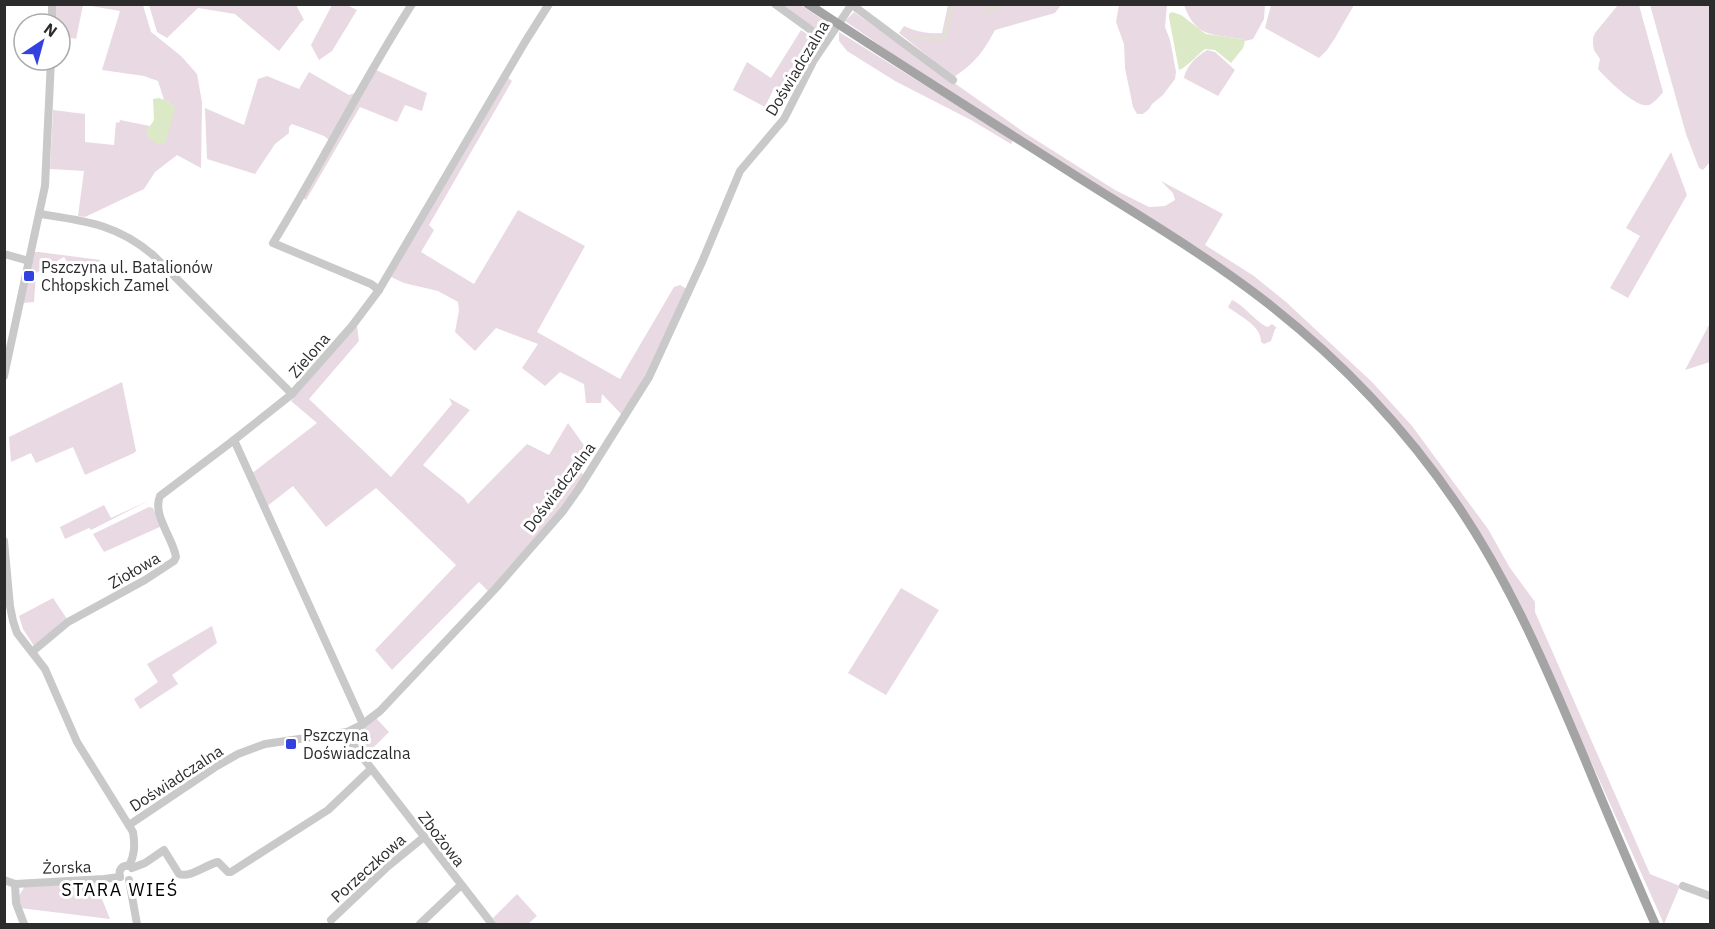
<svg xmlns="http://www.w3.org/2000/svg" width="1715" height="929" viewBox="0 0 1715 929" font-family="'IBM Plex Sans',sans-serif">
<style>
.green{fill:#e9d9e2}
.water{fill:#dce9c6}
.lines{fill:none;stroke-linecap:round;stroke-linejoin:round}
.stream{stroke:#dce9c6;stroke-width:1.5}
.minor{stroke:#c9c9c9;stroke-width:8}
.major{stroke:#a4a4a4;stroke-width:9}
.poi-dot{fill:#3241df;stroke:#fff;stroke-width:2}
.labels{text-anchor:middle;stroke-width:6;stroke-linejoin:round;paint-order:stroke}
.street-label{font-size:16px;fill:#2c2c2c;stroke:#fff}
.poi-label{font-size:16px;fill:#2c2c2c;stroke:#fff;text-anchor:start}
.neighbourhood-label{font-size:18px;letter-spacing:1.5px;fill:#000;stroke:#fff}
</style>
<rect width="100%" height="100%" fill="#fff"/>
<g class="green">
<polygon points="56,5 83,5 76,39 60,35 60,24 55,24"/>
<polygon points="85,5 143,5 151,32 181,56 197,74 202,102 201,168 177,155 155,172 144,189 85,217 78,216 84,171 50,169 53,110 85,114 85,142 114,145 116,122 119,123 120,120 150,126 146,132 170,102 164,100 158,81 144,76 102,70 120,11"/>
<polygon points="149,5 296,5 304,20 302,21 279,51 235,14 198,8 167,38 157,32"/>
<polygon points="332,5 347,5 357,10 332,51 319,60 311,45"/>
<polygon points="781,5 801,5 833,27 824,36"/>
<path d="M948 5H1061L1055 13 995 30C983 52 976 62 954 77L899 33 904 26C917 32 928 34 942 33Z"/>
<polygon points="1119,5 1167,5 1165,27 1170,40 1176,72 1175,79 1163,95 1152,104 1149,109 1143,114 1137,114 1133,107 1125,68 1124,44 1116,22"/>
<path d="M1184 5H1265L1264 19 1253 39 1245 41 1243 39C1212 34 1196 38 1184 5Z"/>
<polygon points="1271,5 1271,4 1354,5 1335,38 1327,50 1319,58 1265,28"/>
<path d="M1618 5H1639L1663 92C1660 96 1654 103 1649 105 1636 109 1606 78 1598 69L1600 59 1594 50 1593 44V38L1595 33Z"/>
<polygon points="1650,5 1710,5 1710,162 1703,170 1699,168 1686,134"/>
<polygon points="854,12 1025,133 1115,190 1149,207 1165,206 1175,200 1173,193 1161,181 1223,214 1205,245 1254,276 1286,302 1372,382 1412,426 1488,529 1510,568 1535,602 1535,612 1650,874 1680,886 1664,924 1567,708 1507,582 1437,472 1278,307 901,60 845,21"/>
<polygon points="801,30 819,42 807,62 796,89 774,88 765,107 733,90 747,62 771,78"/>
<polygon points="839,32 1013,140 1011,144 971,120 895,81 847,51 839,41"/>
<path d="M1207 50 1215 52 1235 70 1218 96 1184 78C1186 66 1197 56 1207 50Z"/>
<polygon points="376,70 427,93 422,111 405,105 397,122 360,107 306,200 303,198"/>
<polygon points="309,72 349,95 355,93 330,141 324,136 292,124 289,127 289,133 275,144 255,174 207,159 205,108 244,125 258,79 267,76 299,89"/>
<polygon points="508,78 512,81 429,225 434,230 421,252 474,284 518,210 585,246 537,332 620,379 674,287 680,285 687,289 647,374 622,415 602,394 601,403 586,403 584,384 560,372 545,386 522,368 538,344 496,328 475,351 455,332 459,310 458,302 438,291 404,283 391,277"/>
<polygon points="1671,152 1687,195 1628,298 1610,288 1640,236 1626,228"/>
<polygon points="33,252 39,252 101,260 75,275 64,257 36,273 34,302 23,303"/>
<path d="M1232 300C1244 305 1259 325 1268 327L1272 324 1277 328 1275 329 1271 341 1264 344 1261 342C1262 326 1239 316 1228 307Z"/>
<polygon points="1710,323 1710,362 1685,370"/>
<polygon points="357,326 359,341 309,399 391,477 452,404 449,398 470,410 423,465 464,498 468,504 527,444 549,455 568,423 586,448 574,467 584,475 562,507 488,591 479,582 392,670 375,650 456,565 376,488 326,527 293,486 266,507 251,474 317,423 291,401"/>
<polygon points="122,382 136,451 134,453 85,475 73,447 36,463 31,453 11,462 9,437"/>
<polygon points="150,500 91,530 89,528 65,539 60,527 104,505 111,518"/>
<polygon points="149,507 153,508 162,526 104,552 93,534"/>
<polygon points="901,588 939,610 886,695 848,673"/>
<polygon points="53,598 67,619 34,646 23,629 19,616"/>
<polygon points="212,626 217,643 172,675 178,684 140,709 134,699 158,682 147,664"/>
<path d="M376 718 389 732 366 755C348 731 353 734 376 718Z"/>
<polygon points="77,883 96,884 110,919 20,908 17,899 25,886"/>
<polygon points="517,894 537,916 528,924 497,924 493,918"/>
</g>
<g class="water">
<path d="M1172 12 1181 15 1206 34 1243 39 1245 41 1243 48 1231 63 1215 50 1205 49C1198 54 1186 68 1179 70L1169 18V14Z"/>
<polygon points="159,98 170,102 175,109 165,143 157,144 149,138 146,132 154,120 153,99"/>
</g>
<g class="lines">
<g class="stream">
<polyline points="984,4 990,12 1001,4"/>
<polyline points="914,38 941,38 944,37 952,4"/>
</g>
<g class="minor">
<polyline points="775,4 826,41"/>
<polyline points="851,4 953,80"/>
<polyline points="52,24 52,4"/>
<path d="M40 214C85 221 117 224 153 255L292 394"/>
<polyline points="4,254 29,261"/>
<path d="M379 290 371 284 273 243C321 165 362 82 412 4"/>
<polyline points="4,376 45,186 51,60"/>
<path d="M4 541 10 606 13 621 17 633 45 669 77 742 133 832C135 844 135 854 129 866"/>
<path d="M32 652 68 622 145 580 174 561 176 557C173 538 152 515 160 496L234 440"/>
<polyline points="363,724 234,440 292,394 352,326 379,290 525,42 549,4"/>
<polyline points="347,732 350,741 492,924"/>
<polyline points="129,825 217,766 238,754 265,744 347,732 363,724 380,711 495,589 563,511 578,490 649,377 702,262 740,171 784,119 814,60 852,4"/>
<path d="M132 868 145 863 164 850 179 874C191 878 205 865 218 862L228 872H231L328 810 371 769"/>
<path d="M120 877C118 870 122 865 129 866"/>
<polyline points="4,880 15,884 104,879 120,877"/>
<polyline points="129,880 137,924"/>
<polyline points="15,884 16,903 24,924"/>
<polyline points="1683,886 1710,896"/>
<polyline points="331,920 386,868 424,837"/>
<polyline points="420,924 461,885"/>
</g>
<path class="major" d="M808 4C897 63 987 119 1076 176 1141 217 1209 257 1270 305 1341 361 1405 428 1456 503 1510 582 1547 669 1584 757 1607 813 1631 869 1655 924"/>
</g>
<g class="poi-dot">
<rect x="23" y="270" width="12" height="12" rx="3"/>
<rect x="285" y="738" width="12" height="12" rx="3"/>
</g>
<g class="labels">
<g class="street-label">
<text transform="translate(797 68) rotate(-59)" y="6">Doświadczalna</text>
<text transform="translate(309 355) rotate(-49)" y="6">Zielona</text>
<text transform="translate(559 487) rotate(-53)" y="6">Doświadczalna</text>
<text transform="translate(134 570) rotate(-30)" y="6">Ziołowa</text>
<text transform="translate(176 778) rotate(-33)" y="6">Doświadczalna</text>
<text transform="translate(442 839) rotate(52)" y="6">Zbożowa</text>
<text transform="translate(67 867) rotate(-2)" y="6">Żorska</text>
<text transform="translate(368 868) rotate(-42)" y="6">Porzeczkowa</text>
</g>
<g class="poi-label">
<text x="41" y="273">Pszczyna ul. Batalionów<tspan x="41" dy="18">Chłopskich Zamel</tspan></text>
<text x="303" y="741">Pszczyna<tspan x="303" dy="18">Doświadczalna</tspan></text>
</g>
<g class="neighbourhood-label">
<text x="120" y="896">STARA WIEŚ</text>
</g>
</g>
<rect width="1715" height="929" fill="none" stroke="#2c2c2c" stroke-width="12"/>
<g transform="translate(42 42) rotate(36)"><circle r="28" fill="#ffffff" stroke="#ababab" stroke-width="1.5"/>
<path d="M0-4.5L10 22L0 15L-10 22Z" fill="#3241df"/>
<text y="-9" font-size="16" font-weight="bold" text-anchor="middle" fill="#2c2c2c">N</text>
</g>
</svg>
